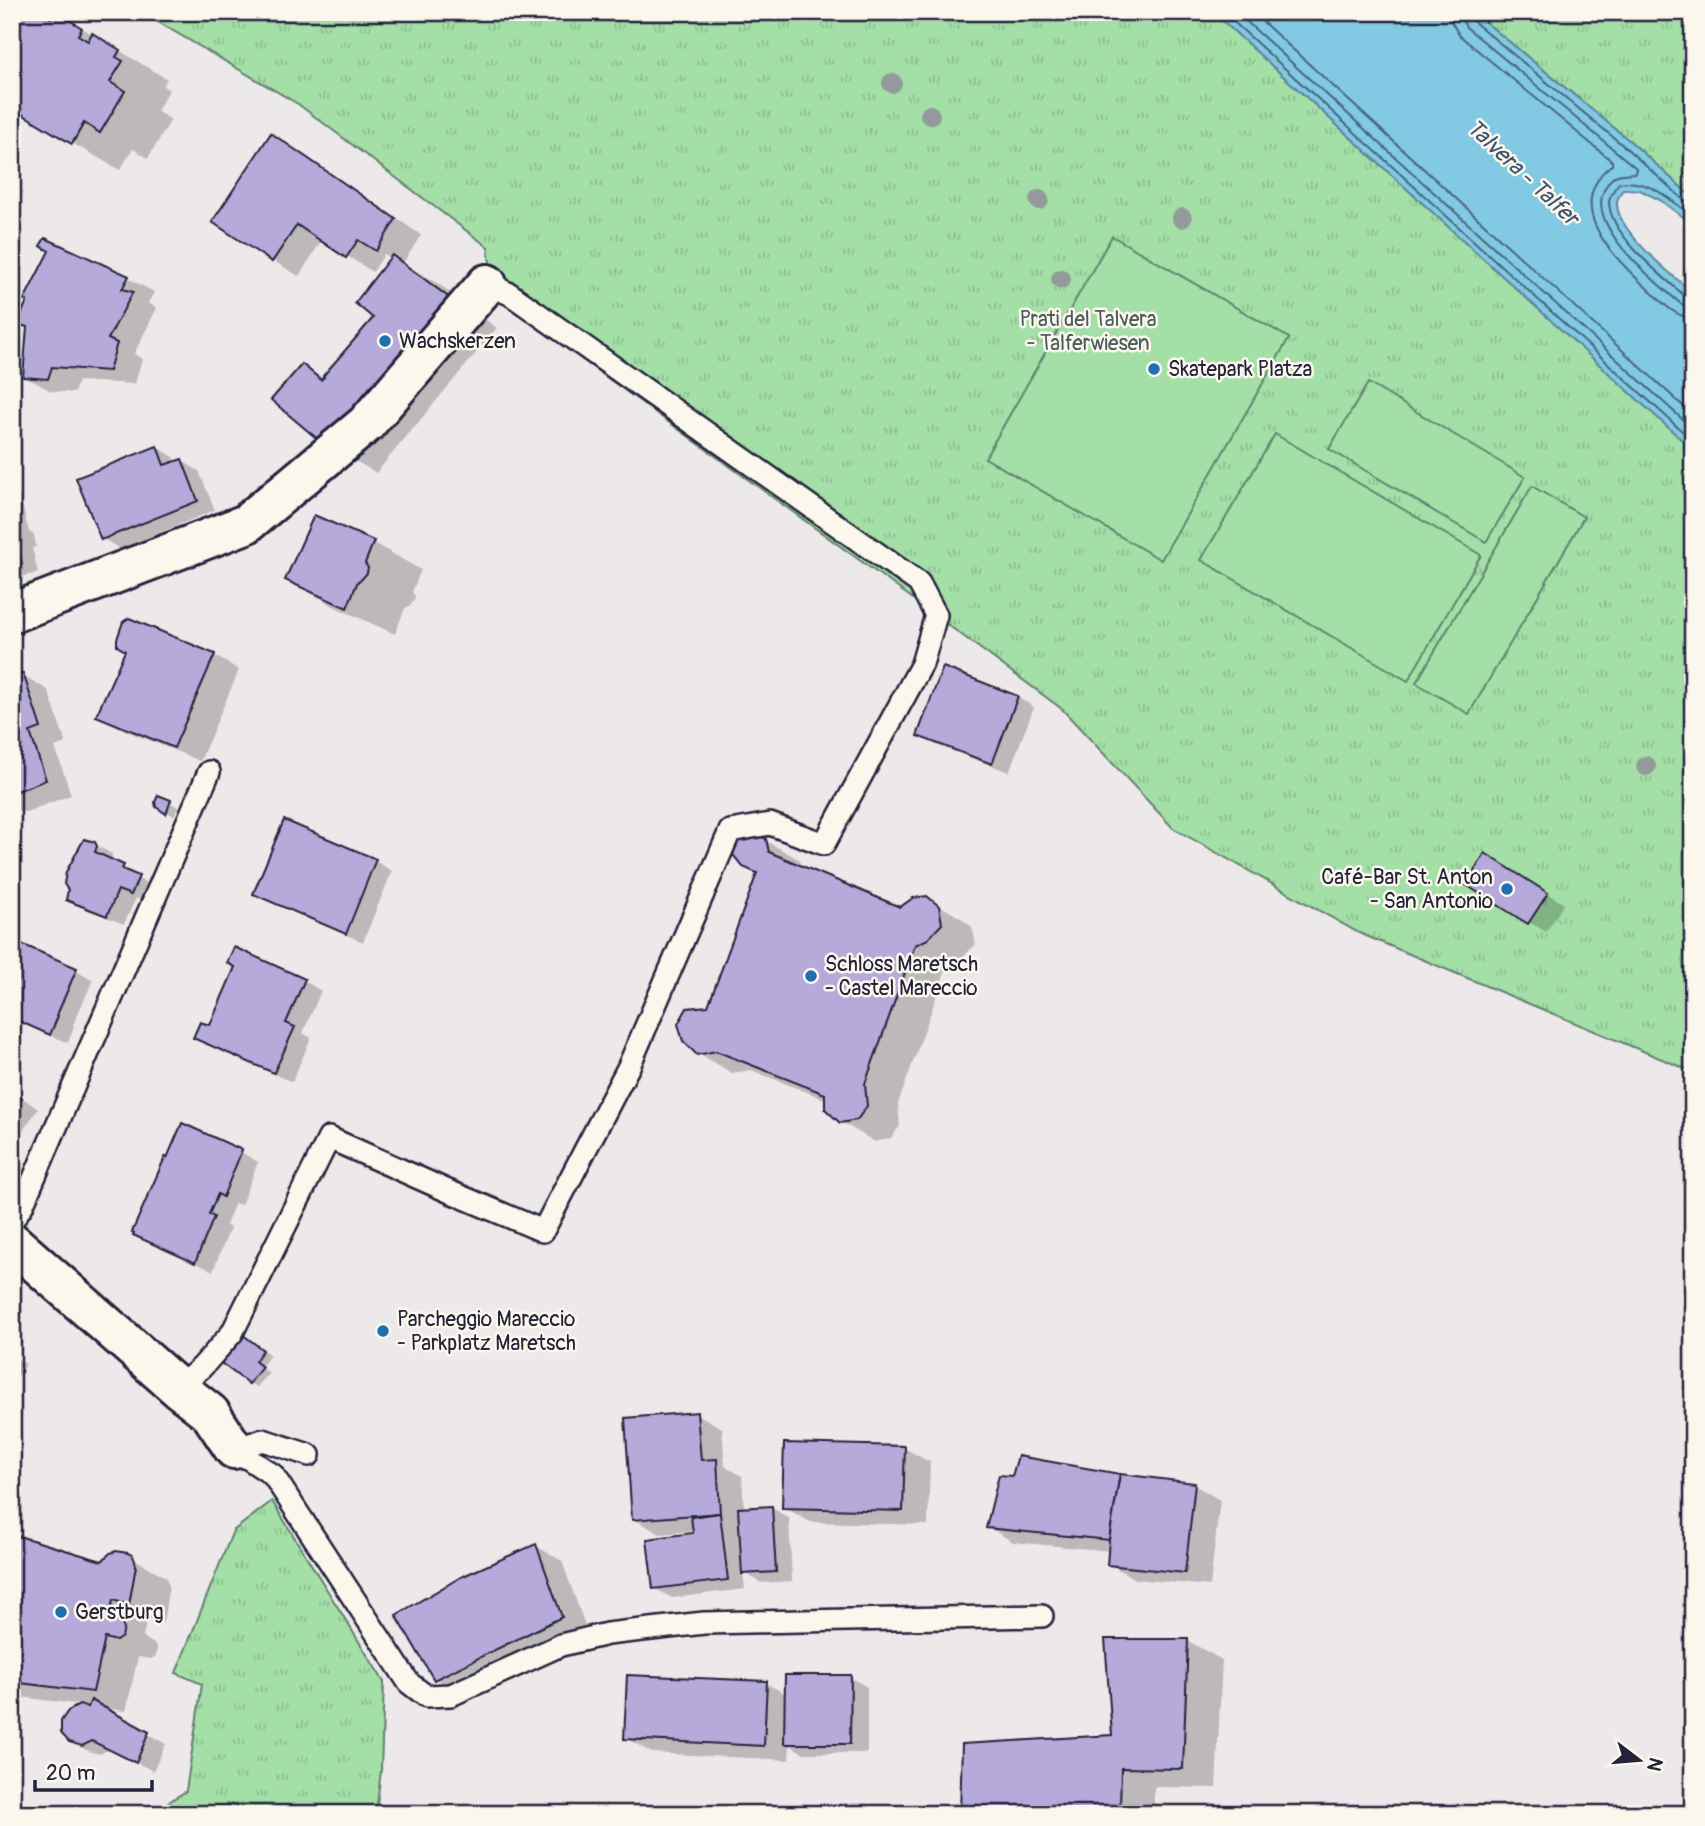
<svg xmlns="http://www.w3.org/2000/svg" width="1705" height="1826" viewBox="0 0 1705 1826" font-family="Pangolin,sans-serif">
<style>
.grass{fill:url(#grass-tufts);stroke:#628070;stroke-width:2}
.pitch{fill:#a3dfa6;stroke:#628070;stroke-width:2}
.water{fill:#82c9e3;stroke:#5c86a0;stroke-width:2}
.shadow{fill:#0003}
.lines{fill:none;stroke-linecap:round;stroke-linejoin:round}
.shore{stroke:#48657e;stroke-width:2}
.building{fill:#b6aadb;stroke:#22223b;stroke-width:2}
.lane-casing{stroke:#22223b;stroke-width:26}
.street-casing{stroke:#22223b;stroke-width:44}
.lane{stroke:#fbf7ec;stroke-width:21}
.street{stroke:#fbf7ec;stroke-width:38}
.tree{fill:#939a9b}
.poi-dot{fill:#1f6fb2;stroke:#fbf7ec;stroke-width:2.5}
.labels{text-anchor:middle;stroke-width:5;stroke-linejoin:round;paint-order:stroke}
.park-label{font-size:21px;fill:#495b5b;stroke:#fbf7ec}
.poi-label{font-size:21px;fill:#22223b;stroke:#fbf7ec;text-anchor:start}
.water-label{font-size:23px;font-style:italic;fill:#3f546d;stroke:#fbf7ec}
</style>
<defs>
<pattern id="grass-tufts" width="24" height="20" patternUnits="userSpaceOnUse" patternTransform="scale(1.75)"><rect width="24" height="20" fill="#a3dfa6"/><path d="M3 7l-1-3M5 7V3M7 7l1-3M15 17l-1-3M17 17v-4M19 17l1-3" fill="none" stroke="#8cbf90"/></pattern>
</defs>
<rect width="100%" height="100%" fill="#ede8e9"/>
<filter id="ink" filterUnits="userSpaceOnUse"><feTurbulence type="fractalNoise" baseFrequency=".0143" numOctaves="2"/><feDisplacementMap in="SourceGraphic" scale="14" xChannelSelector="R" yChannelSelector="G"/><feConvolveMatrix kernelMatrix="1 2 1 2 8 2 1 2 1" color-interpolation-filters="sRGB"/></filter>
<g filter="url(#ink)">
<g class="grass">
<polygon points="141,12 1213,12 1693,450 1693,1072 1359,933 1173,828 1062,709 905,593 494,296 488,247 298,104"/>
<polygon points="1473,12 1693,12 1693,198 1630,141"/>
<polygon points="272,1501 384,1682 381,1770 376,1814 173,1814 167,1803 186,1791 202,1684 176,1673 233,1531"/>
</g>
<g class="pitch">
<polygon points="1112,236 1289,338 1161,560 985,458"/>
<polygon points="1368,383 1525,477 1486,542 1329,449"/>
<polygon points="1275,434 1481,555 1408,681 1201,560"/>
<polygon points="1532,486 1584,517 1469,714 1416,683"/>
</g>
<path class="water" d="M1213 12H1473L1630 141 1693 198V225L1660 200 1640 190 1623 189C1620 194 1616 199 1617 205 1619 233 1672 275 1693 293V450Z"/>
<g class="shadow">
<polygon points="12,12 55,12 167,79 163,86 169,90 157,111 171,120 148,158 133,149 120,170 72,143"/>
<polygon points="271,135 297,150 421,235 403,263 440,285 497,328 376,473 328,445 302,366 323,378 376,317 392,258 384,254 373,272 322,240 299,276 273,261 214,221"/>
<polygon points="46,240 128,278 154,292 148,303 157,308 134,354 142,359 135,384 78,381 74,393 51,391 25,377 29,328 20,323 51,250"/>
<polygon points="157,447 174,457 176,463 182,461 199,471 215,510 120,549 103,539"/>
<polygon points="12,477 16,490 19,493 29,532 34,535 36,547 32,548 38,573 12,579"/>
<polygon points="315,517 374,543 421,570 412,592 415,596 414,601 410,606 405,608 395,634 335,607 288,580"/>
<polygon points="214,655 239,670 200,761 124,730 98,715"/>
<polygon points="23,675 48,690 66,743 55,747 71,795 26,812 12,809 12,678"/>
<polygon points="1017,697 1034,707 1009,772 936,745 920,735"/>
<polygon points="159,797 178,807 174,816 157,806"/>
<polygon points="752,833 800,860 801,868 900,909 927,898 961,918 972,927 976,944 962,958 948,964 898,1104 900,1126 891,1138 875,1142 841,1122 827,1100 751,1070 732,1073 698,1053 709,1008 758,874"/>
<polygon points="94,844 112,854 112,862 140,876 139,879 155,888 148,903 136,898 124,924 85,909 68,899"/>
<polygon points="375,861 392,871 363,942 272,903 255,893"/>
<polygon points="1503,865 1564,904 1546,932 1468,885"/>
<polygon points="12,942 76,970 93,980 73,1025 74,1027 68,1043 12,1019"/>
<polygon points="235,950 305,981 321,991 303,1033 311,1038 292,1082 212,1047 195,1037 211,1028 237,968"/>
<polygon points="12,1090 38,1109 12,1146"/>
<polygon points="241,1152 258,1162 241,1205 235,1203 226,1225 230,1228 213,1271 152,1244"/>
<polygon points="250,1340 270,1355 261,1367 269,1373 257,1387 249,1383"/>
<polygon points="12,1356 26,1364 12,1385"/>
<polygon points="697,1414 722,1428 725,1466 742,1476 744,1510 772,1508 789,1518 792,1581 761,1583 743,1572 745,1589 672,1598 654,1588 695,1535 694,1531 660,1534 634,1519"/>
<polygon points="904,1448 930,1462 928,1525 810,1522 784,1507"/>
<polygon points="1119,1476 1194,1485 1220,1500 1210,1586 1135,1579 1109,1564 1110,1551 1013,1542 988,1527"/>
<polygon points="12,1535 103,1563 127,1555 166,1577 169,1586 163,1623 147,1618 143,1637 154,1644 157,1648 156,1656 151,1659 138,1657 126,1711 101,1708 166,1744 153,1771 110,1749 100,1754 88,1751 70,1741 69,1712 83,1705 12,1696"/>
<polygon points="536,1546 562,1561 587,1631 462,1694 436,1679"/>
<polygon points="1188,1641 1222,1660 1216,1788 1154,1787 1154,1814 962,1814 1114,1737"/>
<polygon points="850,1677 867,1687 867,1753 803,1753 790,1745 789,1760 652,1753 626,1738 766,1683 787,1695"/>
</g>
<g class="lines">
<g class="shore">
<polyline points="1223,12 1693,441"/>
<polyline points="1236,12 1693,429"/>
<polyline points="1252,12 1693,415"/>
<path d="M1450 12 1452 23 1459 35 1612 161V165C1604 170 1599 176 1595 185 1576 223 1623 266 1648 289 1661 301 1674 317 1693 318"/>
<path d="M1461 12 1462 20 1466 27 1636 168 1635 173C1617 174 1613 173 1604 190 1586 227 1656 282 1680 303L1686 306 1693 307"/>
<polyline points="1470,12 1473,21 1625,147 1685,201 1693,203"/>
<path d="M1693 217C1671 200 1649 178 1619 183 1615 188 1609 196 1609 202 1609 234 1663 277 1685 296L1693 298"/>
</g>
</g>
<g class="building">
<polygon points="12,12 41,12 51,18 55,12 57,12 82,28 78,35 88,41 92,33 120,50 116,57 123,61 110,82 125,91 100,133 84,123 72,144 12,108"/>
<polygon points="271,133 396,219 376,251 358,240 346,258 297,225 272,262 212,222"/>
<polygon points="45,238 129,276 122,289 133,292 108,339 117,343 109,371 52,367 48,379 23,377 27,327 17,324 27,301 24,300 49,251 40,246"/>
<polygon points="392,255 451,299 327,447 271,400 302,364 321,380 324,377 323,376 373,318 355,303"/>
<polygon points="157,446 164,465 182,459 198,501 101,540 76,478"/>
<polygon points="314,515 374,541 365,563 368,568 367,573 362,579 358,581 347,608 285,580"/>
<polygon points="12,520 13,524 17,523 20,537 16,538 22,564 12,566"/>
<polygon points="129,618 215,654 174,748 96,716 125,651 117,646 117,639 123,622"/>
<polygon points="943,667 1018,696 992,764 917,736"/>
<polygon points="23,673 41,728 30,732 46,780 12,793 12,676"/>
<polygon points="158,795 171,800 166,814 156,807 155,802"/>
<polygon points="284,820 376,859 346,934 253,894"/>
<polygon points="752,831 766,839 769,852 900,907 913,898 927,896 939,906 942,924 928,939 915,945 865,1084 867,1106 857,1120 840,1123 825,1109 825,1094 716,1051 697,1055 683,1041 678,1024 687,1008 708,1006 757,873 743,867 733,855 736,839"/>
<polygon points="84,839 95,842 97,846 95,852 124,865 122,869 139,876 131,895 118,890 107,916 66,900 68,890 64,884 66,872"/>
<polygon points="1485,853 1548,893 1528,924 1466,885"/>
<polygon points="12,940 77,968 57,1015 58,1016 50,1035 12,1018"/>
<polygon points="234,947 305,979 286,1023 295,1027 274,1073 193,1038 200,1022 210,1025 235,967 227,963"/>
<polygon points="12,1090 22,1098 12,1112"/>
<polygon points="182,1123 242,1150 223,1197 218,1194 209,1214 214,1217 195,1263 133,1235 134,1233 132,1232 165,1157 167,1158"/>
<polygon points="242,1334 263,1350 255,1361 262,1367 249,1384 221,1363"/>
<polygon points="697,1412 701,1460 717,1459 720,1513 632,1520 625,1418"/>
<polygon points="784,1443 905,1446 903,1511 782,1508"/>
<polygon points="1018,1456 1120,1474 1109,1540 986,1528 999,1475 1012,1476"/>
<polygon points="1120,1474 1195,1483 1185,1573 1107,1565 1109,1540"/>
<polygon points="772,1506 776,1572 742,1574 738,1508"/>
<polygon points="720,1513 728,1580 653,1589 647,1539 693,1533 691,1517"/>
<polygon points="12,1534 102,1561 110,1553 116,1551 128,1553 133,1556 135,1561 136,1566 129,1605 113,1600 109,1619 120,1622 124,1628 122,1637 116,1641 105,1638 93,1692 12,1682"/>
<polygon points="536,1544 562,1617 434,1680 396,1615 461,1577"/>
<polygon points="1105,1639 1188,1639 1183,1769 1121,1768 1120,1812 1087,1814 960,1814 962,1744 1112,1735"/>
<polygon points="627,1675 767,1681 764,1746 624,1739"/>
<polygon points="785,1675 851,1675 850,1744 784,1744"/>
<polygon points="91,1700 149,1732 136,1763 92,1741 82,1746 69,1742 61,1733 61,1721 68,1711 79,1705 88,1707"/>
</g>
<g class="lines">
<defs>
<g id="lane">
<polyline points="12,1221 22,1206 209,772"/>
<polyline points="178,1388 202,1367 232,1333 329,1138 448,1191 543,1231 629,1066 730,831 770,824 824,844 922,664 936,615 919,583 510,294 487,284"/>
<polyline points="234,1449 273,1475 409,1683 426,1696 451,1695 561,1645 607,1634 704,1623 1042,1616"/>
<polyline points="234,1449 263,1440 309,1455"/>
</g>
<g id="street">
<polyline points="12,613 246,524 366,424 487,284"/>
<polyline points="12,1242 178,1388 210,1413 234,1449"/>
</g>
</defs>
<use href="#lane" class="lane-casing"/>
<use href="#street" class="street-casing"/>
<use href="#lane" class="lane"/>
<use href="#street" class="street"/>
</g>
<g class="tree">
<circle cx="892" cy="83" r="10"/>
<circle cx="930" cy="115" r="10"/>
<circle cx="1039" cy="200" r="10"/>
<circle cx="1182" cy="218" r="10"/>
<circle cx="1061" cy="279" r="10"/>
<circle cx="1646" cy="766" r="10"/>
</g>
</g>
<g class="poi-dot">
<circle cx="385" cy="341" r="7"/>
<circle cx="1154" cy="369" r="7"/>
<circle cx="1507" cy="889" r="7"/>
<circle cx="811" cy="976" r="7"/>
<circle cx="383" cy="1331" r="7"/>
<circle cx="61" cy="1612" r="7"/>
</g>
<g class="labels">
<g class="park-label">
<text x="1088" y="326">Prati del Talvera<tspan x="1088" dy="24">- Talferwiesen</tspan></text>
</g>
<g class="poi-label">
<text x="399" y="348">Wachskerzen</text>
<text x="1168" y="376">Skatepark Platza</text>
<text x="1493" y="884" text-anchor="end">Café-Bar St. Anton<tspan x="1493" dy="24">- San Antonio</tspan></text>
<text x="825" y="971">Schloss Maretsch<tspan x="825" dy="24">- Castel Mareccio</tspan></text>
<text x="397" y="1326">Parcheggio Mareccio<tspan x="397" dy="24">- Parkplatz Maretsch</tspan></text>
<text x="75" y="1619">Gerstburg</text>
</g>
<g class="water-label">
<text transform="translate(1523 172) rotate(43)" y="8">Talvera - Talfer</text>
</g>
</g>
<rect width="1705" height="1826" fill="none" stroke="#fbf7ec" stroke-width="42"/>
<rect x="21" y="21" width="1663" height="1784" fill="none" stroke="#22223b" stroke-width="2.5" filter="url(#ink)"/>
<g transform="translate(1639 1760) rotate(106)" stroke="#fbf7ec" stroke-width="5" paint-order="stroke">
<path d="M0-5L12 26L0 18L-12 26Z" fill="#22223b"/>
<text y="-10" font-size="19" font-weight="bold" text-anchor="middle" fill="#22223b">N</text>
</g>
<path d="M35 1780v10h117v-10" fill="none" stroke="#22223b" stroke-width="3.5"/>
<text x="46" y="1780" font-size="21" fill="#22223b" stroke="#fbf7ec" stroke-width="5" paint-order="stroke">20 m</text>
</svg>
